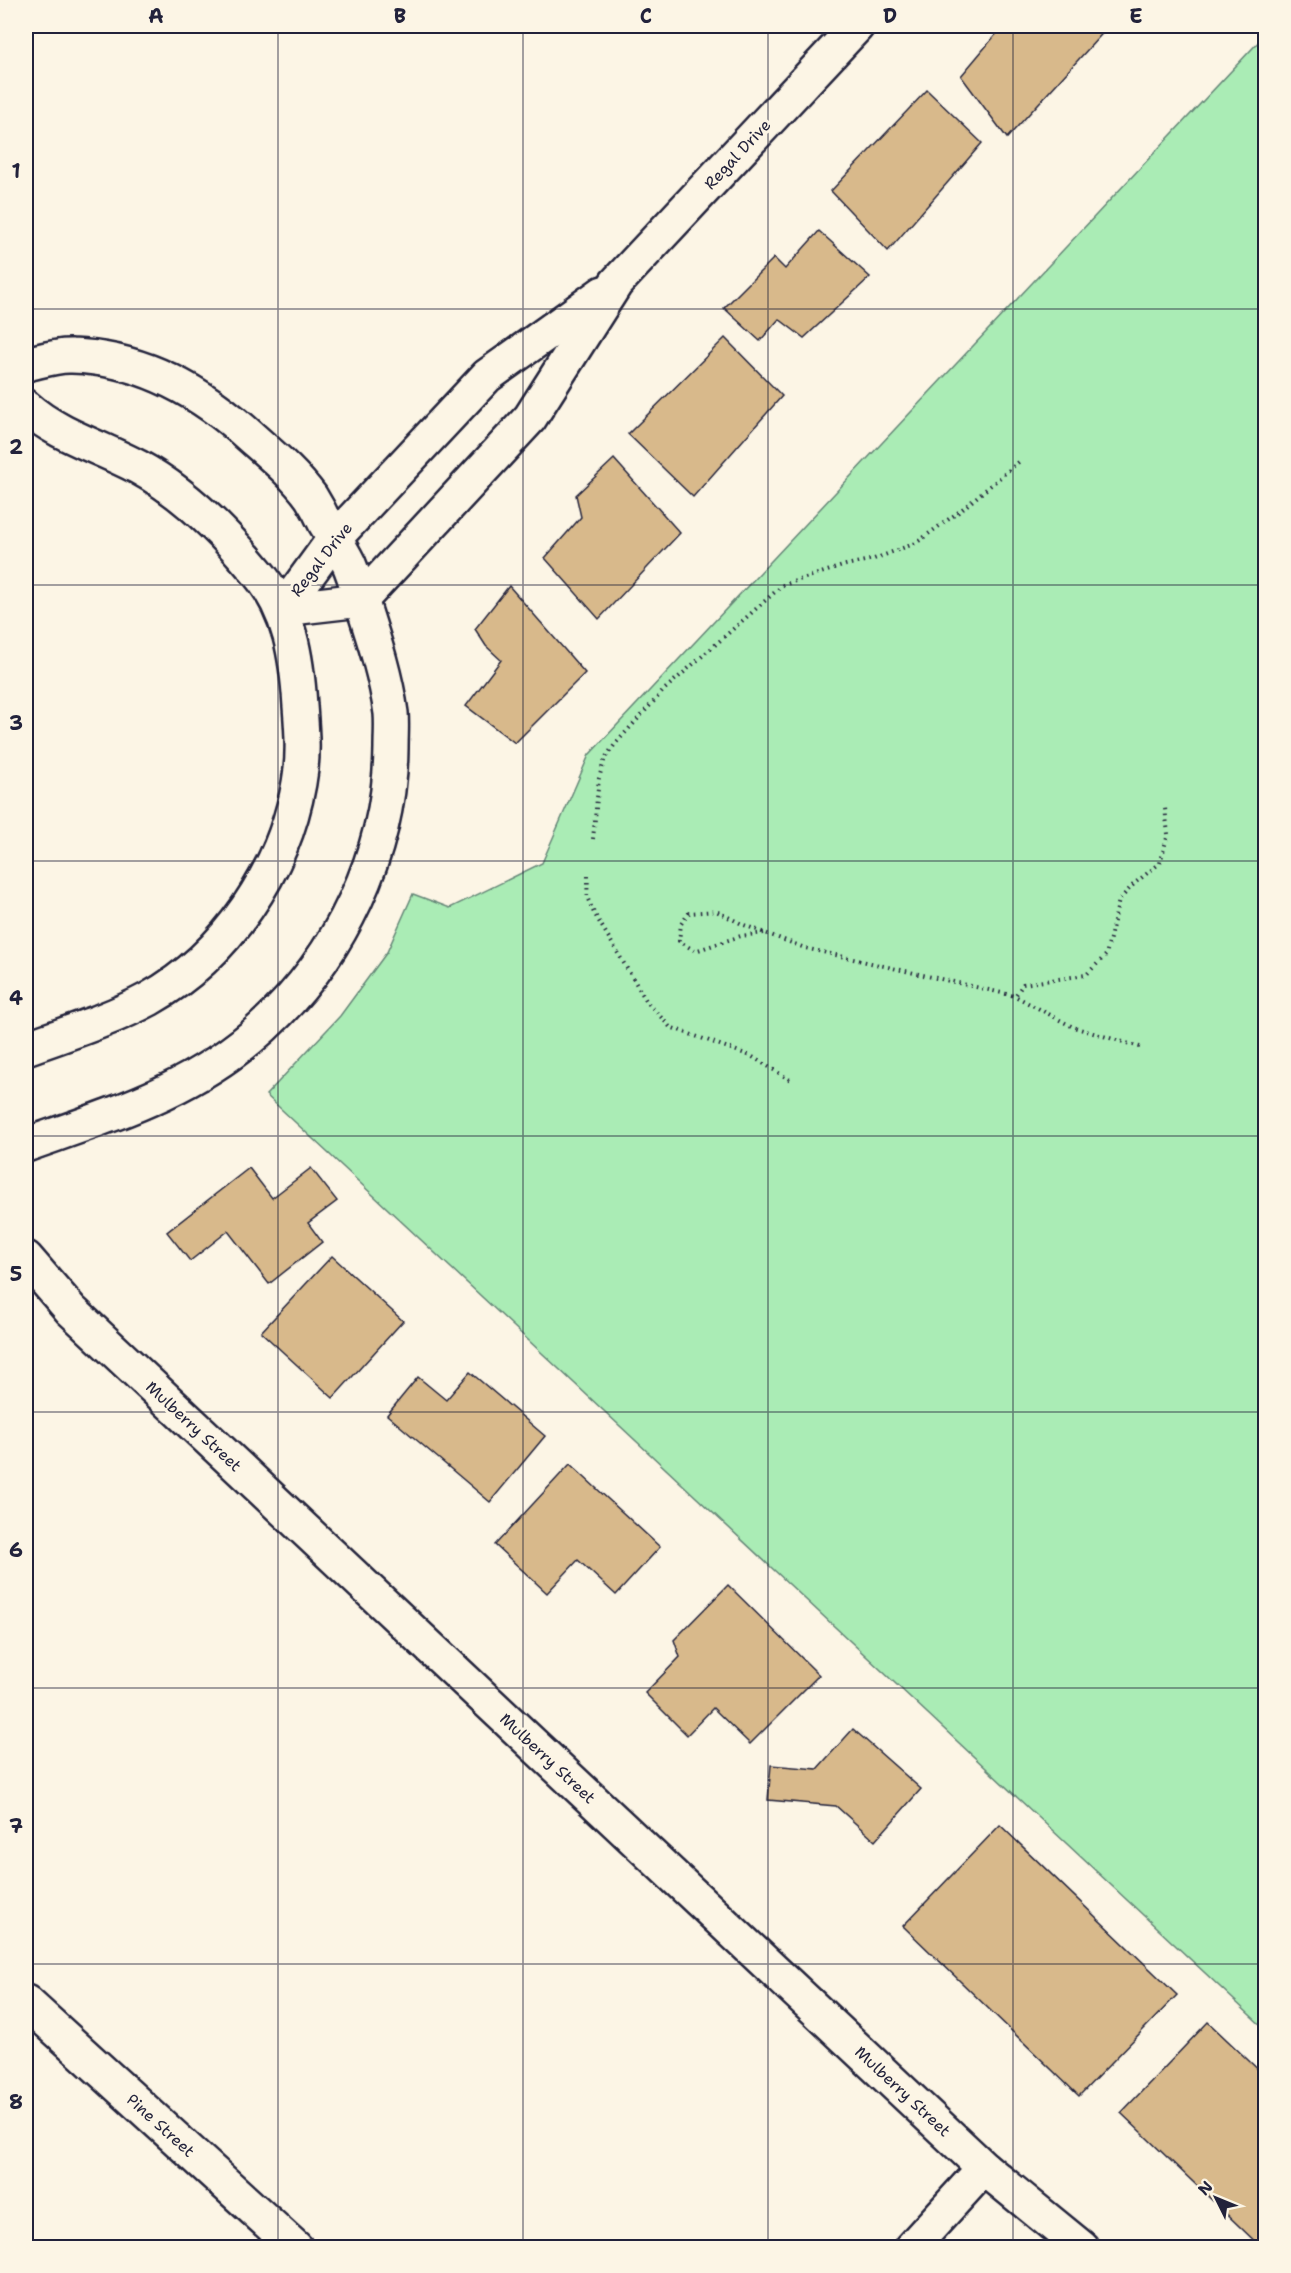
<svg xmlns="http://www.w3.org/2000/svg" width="1291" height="2273" viewBox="0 0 1291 2273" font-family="'Shantell Sans',sans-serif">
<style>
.green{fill:#aaecb5;stroke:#668778;stroke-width:1.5}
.building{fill:#d8b98b;stroke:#22223b;stroke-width:1.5}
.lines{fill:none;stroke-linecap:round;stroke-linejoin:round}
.street-casing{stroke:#22223b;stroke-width:38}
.path{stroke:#22223b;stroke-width:4;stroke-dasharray:1.5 4.5;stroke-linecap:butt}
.street{stroke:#fcf5e5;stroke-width:33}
.grid{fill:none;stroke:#22223b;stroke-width:1.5;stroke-opacity:0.55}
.labels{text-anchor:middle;stroke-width:6;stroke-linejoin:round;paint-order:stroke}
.street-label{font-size:16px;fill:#22223b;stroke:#fcf5e5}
.neatline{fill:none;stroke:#22223b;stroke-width:2}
.grid-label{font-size:20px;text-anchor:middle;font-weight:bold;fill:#22223b}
</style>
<rect width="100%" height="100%" fill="#fcf5e5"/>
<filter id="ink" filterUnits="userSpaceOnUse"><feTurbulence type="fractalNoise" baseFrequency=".0167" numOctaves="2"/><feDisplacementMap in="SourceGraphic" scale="12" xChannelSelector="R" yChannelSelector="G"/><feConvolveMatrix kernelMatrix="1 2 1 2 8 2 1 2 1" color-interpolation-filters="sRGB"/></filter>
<g filter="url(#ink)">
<polygon class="green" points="1265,35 1265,2029 266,1095 340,1016 387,952 413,894 450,908 542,863 589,755"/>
<g class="building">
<polygon points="1003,26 1109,26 1007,138 961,76"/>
<polygon points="927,90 982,143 888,251 831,191"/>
<polygon points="819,231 870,277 804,338 779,319 760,341 724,308 774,258 785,269"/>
<polygon points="725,338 782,396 693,497 628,434"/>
<polygon points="614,459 680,533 599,619 545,558 581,517 576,495"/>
<polygon points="509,586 585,673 515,743 466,706 501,660 486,646 475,629"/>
<polygon points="249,1168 272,1198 311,1168 337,1201 308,1223 322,1242 269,1284 228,1231 190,1261 167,1232"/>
<polygon points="332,1256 403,1321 333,1398 261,1332"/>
<polygon points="470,1372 545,1436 490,1502 387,1415 418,1377 446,1400"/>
<polygon points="570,1464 660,1547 616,1595 578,1560 547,1593 495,1545"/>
<polygon points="728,1585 819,1675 750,1744 713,1708 687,1735 645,1693 680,1657 674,1640"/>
<polygon points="853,1729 921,1789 875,1841 836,1806 768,1800 771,1765 817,1769"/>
<polygon points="1000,1825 1177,1995 1079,2096 903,1926"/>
<polygon points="1208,2022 1266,2077 1266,2248 1262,2248 1121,2113"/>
</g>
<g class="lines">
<defs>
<g id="street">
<path d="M26 364C40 361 57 355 72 356 137 358 195 388 243 430 266 451 292 471 311 497 316 505 321 514 325 523 333 536 342 550 349 564 355 578 359 594 364 609 375 643 386 677 391 713 392 724 391 736 391 748 390 852 340 957 263 1027 193 1091 113 1114 26 1145"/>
<path d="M26 407C57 435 101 447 138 467 184 492 225 533 258 573 290 611 297 658 300 706 302 732 304 757 299 783 284 870 226 956 149 999 110 1020 67 1033 26 1048"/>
<polyline points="283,609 361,600 530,418 616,283 857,26"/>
<polyline points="283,609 334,539 487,376 603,293"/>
<polyline points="26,1258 71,1310 984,2168 1082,2248"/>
<polyline points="26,2002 296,2248"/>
<polyline points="911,2248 984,2168"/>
</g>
</defs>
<use href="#street" class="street-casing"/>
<g class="path">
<polyline points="593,839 599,778 605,758 616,743 665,689 783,585 846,565 874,559 916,543 960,511 1021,460"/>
<polyline points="588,876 587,897 594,913 647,1002 670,1027 751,1056 792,1081"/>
<polyline points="764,933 741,936 695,951 679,941 681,924 689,913 716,911 744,925 805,948 1015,996"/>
<polyline points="1140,1047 1073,1027 1015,996 1023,984 1086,975 1106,955 1119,900 1135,883 1160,863 1168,834 1165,808"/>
</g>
<use href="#street" class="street"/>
</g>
</g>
<path class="grid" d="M278 26V2248M523 26V2248M768 26V2248M1013 26V2248M26 309H1266M26 585H1266M26 861H1266M26 1136H1266M26 1412H1266M26 1688H1266M26 1964H1266"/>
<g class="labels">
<g class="street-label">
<text transform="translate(737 154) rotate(-47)" y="6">Regal Drive</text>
<text transform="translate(321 559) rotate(-52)" y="6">Regal Drive</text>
<text transform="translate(194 1426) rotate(43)" y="6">Mulberry Street</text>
<text transform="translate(548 1758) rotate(43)" y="6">Mulberry Street</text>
<text transform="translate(903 2091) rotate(43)" y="6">Mulberry Street</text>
<text transform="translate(161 2125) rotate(42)" y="6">Pine Street</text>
</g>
</g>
<rect width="1291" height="2273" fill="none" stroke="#fcf5e5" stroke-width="66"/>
<g transform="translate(1216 2198) rotate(313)" stroke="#fcf5e5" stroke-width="4.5" paint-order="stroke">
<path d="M0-4.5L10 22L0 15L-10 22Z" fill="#22223b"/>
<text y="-9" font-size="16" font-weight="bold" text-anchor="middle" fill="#22223b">N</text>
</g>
<rect x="33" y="33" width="1225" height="2207" class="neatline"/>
<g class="grid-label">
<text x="156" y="23">A</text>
<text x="400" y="23">B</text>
<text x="646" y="23">C</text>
<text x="890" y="23">D</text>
<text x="1136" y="23">E</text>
<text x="16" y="178">1</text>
<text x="16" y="454">2</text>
<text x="16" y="730">3</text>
<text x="16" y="1005">4</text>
<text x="16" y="1281">5</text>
<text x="16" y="1557">6</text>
<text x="16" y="1833">7</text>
<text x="16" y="2109">8</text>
</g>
</svg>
